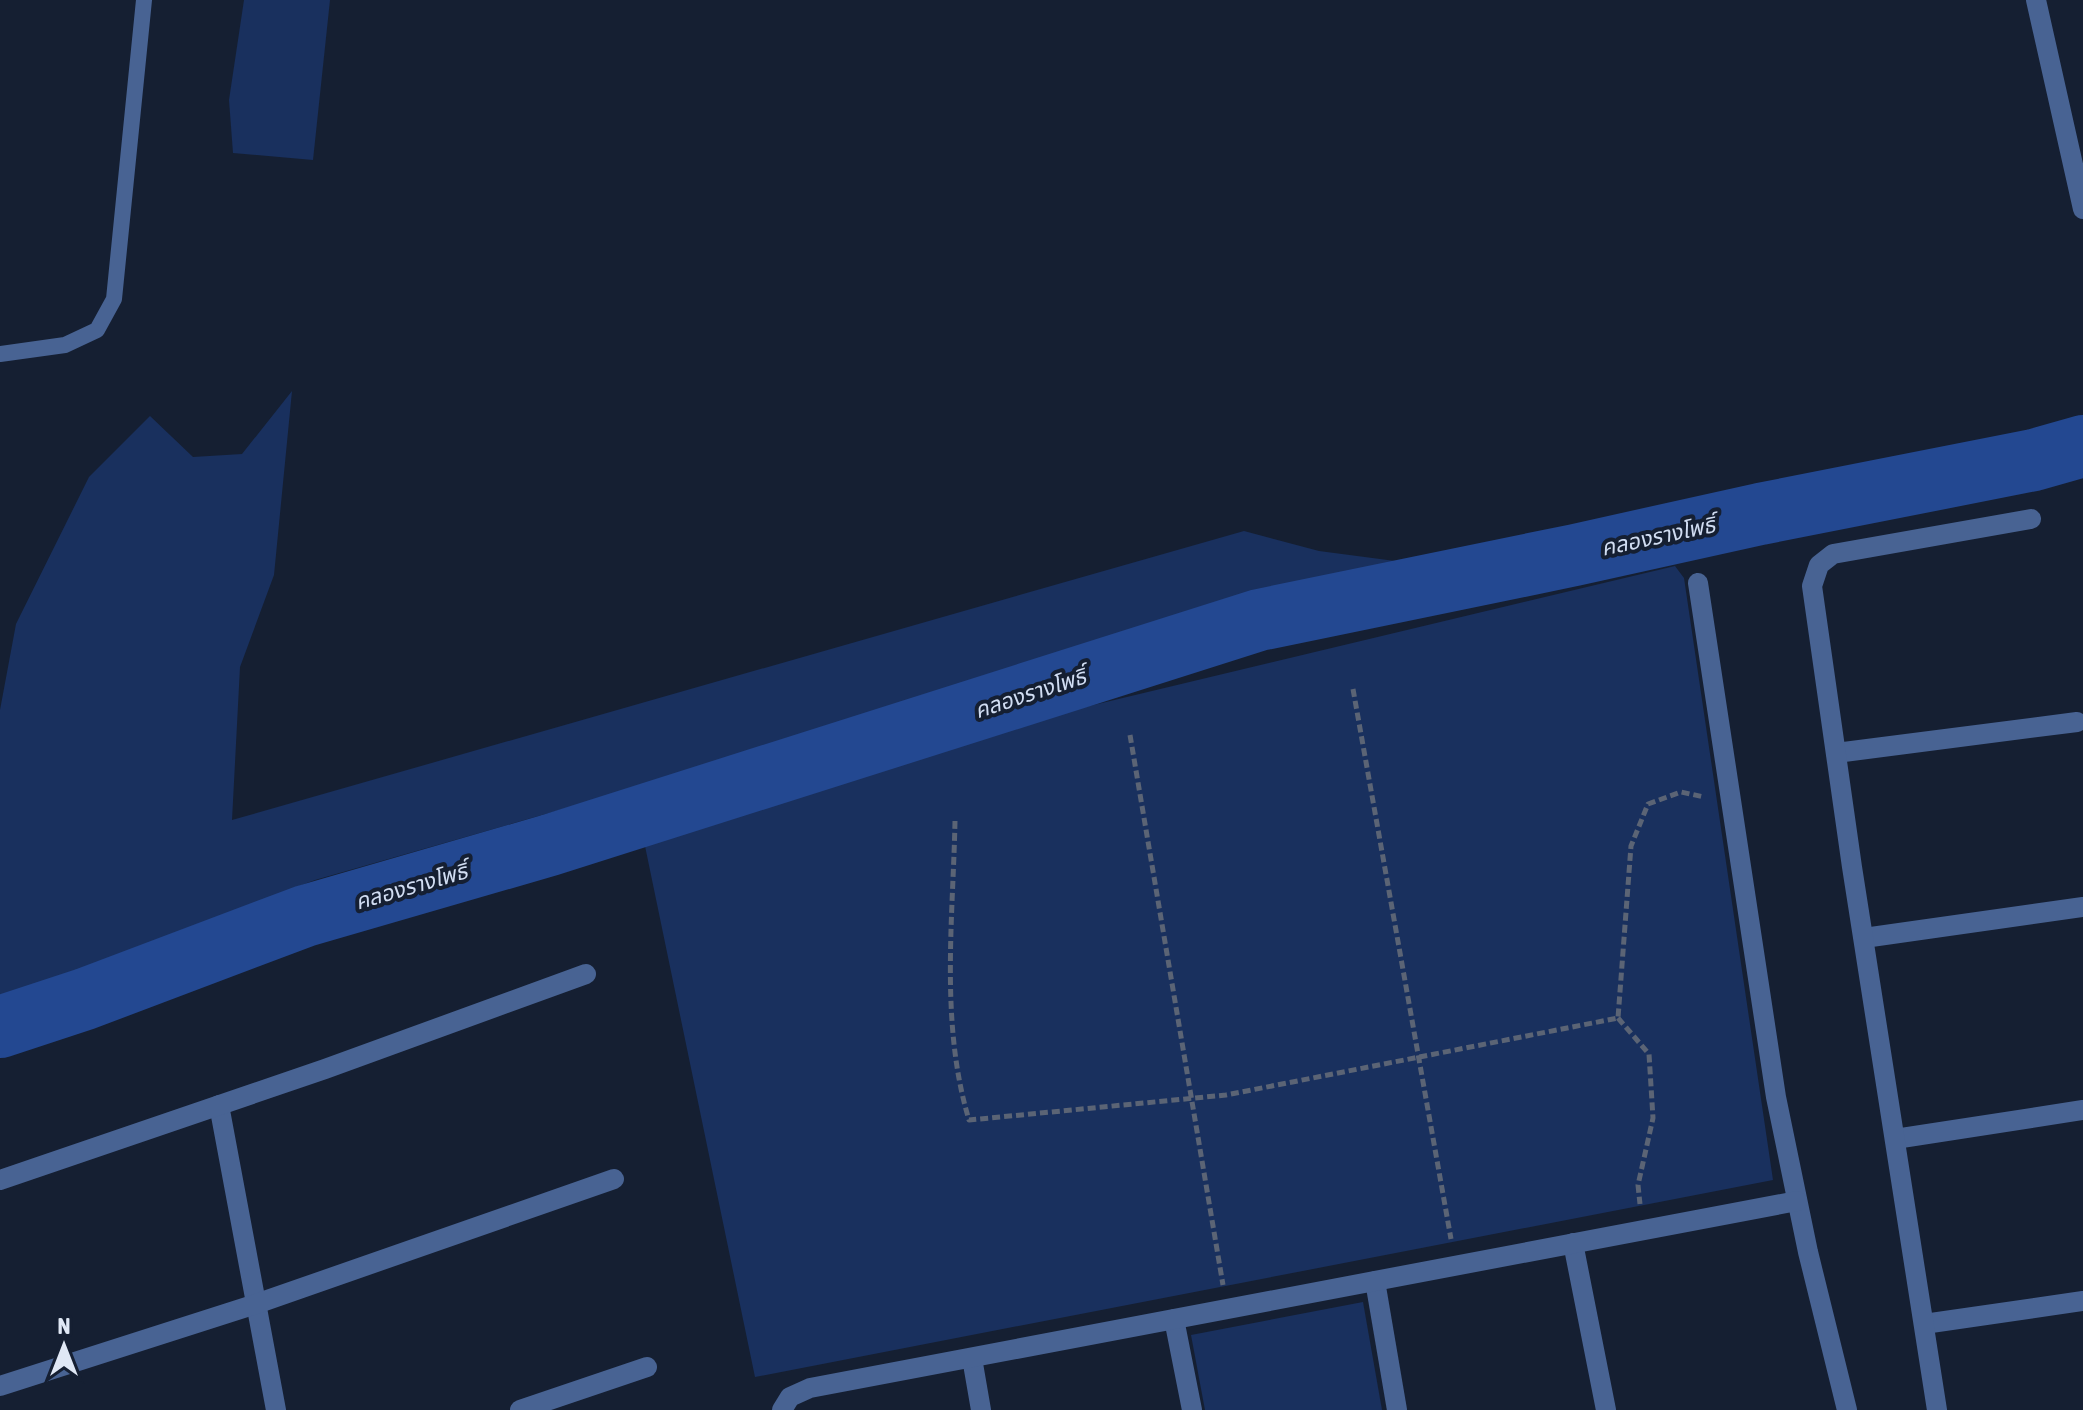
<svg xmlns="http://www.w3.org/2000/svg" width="2083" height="1410" viewBox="0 0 2083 1410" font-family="'Asap Condensed','Noto Sans Thai',sans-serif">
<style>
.green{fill:#19305e}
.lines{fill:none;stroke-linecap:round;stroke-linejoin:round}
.river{stroke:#234891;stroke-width:62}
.path{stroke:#5b6475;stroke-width:5;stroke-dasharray:8 4;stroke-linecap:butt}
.service{stroke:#486393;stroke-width:16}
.minor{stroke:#486393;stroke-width:20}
.labels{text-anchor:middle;stroke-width:8;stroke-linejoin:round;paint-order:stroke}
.water-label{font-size:22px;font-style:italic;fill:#d1ddf2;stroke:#151f32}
</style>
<rect width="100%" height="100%" fill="#151f32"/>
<g class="green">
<polygon points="244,0 330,0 313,160 233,153 229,100"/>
<polygon points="292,391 274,575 240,667 232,820 1244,531 1319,551 1418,564 315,880 0,999 0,710 16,624 89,477 150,416 193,457 242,454"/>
<polygon points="1675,566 1684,578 1773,1180 755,1377 645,846 629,836 1081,708"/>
<polygon points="1363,1302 1382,1410 1205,1410 1191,1335"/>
</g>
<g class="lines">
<polyline class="river" points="0,1027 85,999 305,916 550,845 1259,620 1575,555 1760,514 2034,460 2083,446"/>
<g class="path">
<polyline points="1353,689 1451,1239"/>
<polyline points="1130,735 1223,1285"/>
<path d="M955 821C953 920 940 1024 969 1120L1226 1095 1618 1018 1631 846 1648 804 1681 792 1704 797"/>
<polyline points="1618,1018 1649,1054 1653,1118 1638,1185 1640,1204"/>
</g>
<polyline class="service" points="0,354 65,345 97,330 114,299 144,0"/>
<g class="minor">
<polyline points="2036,0 2083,209"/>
<polyline points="1698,583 1776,1097 1808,1252 1847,1410"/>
<polyline points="1836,753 2077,722"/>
<polyline points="1864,938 2083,907"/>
<polyline points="219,1105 276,1410"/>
<polyline points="1895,1139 2083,1110"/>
<polyline points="0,1180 325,1069 586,974"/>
<polyline points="1573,1243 1606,1410"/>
<polyline points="1375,1281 1397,1410"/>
<polyline points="1174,1319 1192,1410"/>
<polyline points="1924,1324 2083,1301"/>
<polyline points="972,1358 981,1410"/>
<polyline points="0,1386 256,1304 614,1179"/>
<polyline points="520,1410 647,1367"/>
<polyline points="782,1410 790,1397 810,1388 1797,1201"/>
<polyline points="1937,1410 1852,867 1812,586 1819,565 1833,554 2031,519"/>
</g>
</g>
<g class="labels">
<g class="water-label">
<text transform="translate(1658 536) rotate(-12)" y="8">คลองรางโพธิ์</text>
<text transform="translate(1030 693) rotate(-18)" y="8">คลองรางโพธิ์</text>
<text transform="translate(411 886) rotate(-16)" y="8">คลองรางโพธิ์</text>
</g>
</g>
<g transform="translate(64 1346)" stroke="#151f32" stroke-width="6" paint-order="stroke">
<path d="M0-6L14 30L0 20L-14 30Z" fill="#e0e8f5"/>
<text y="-12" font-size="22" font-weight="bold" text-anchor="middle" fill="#e0e8f5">N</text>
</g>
</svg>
